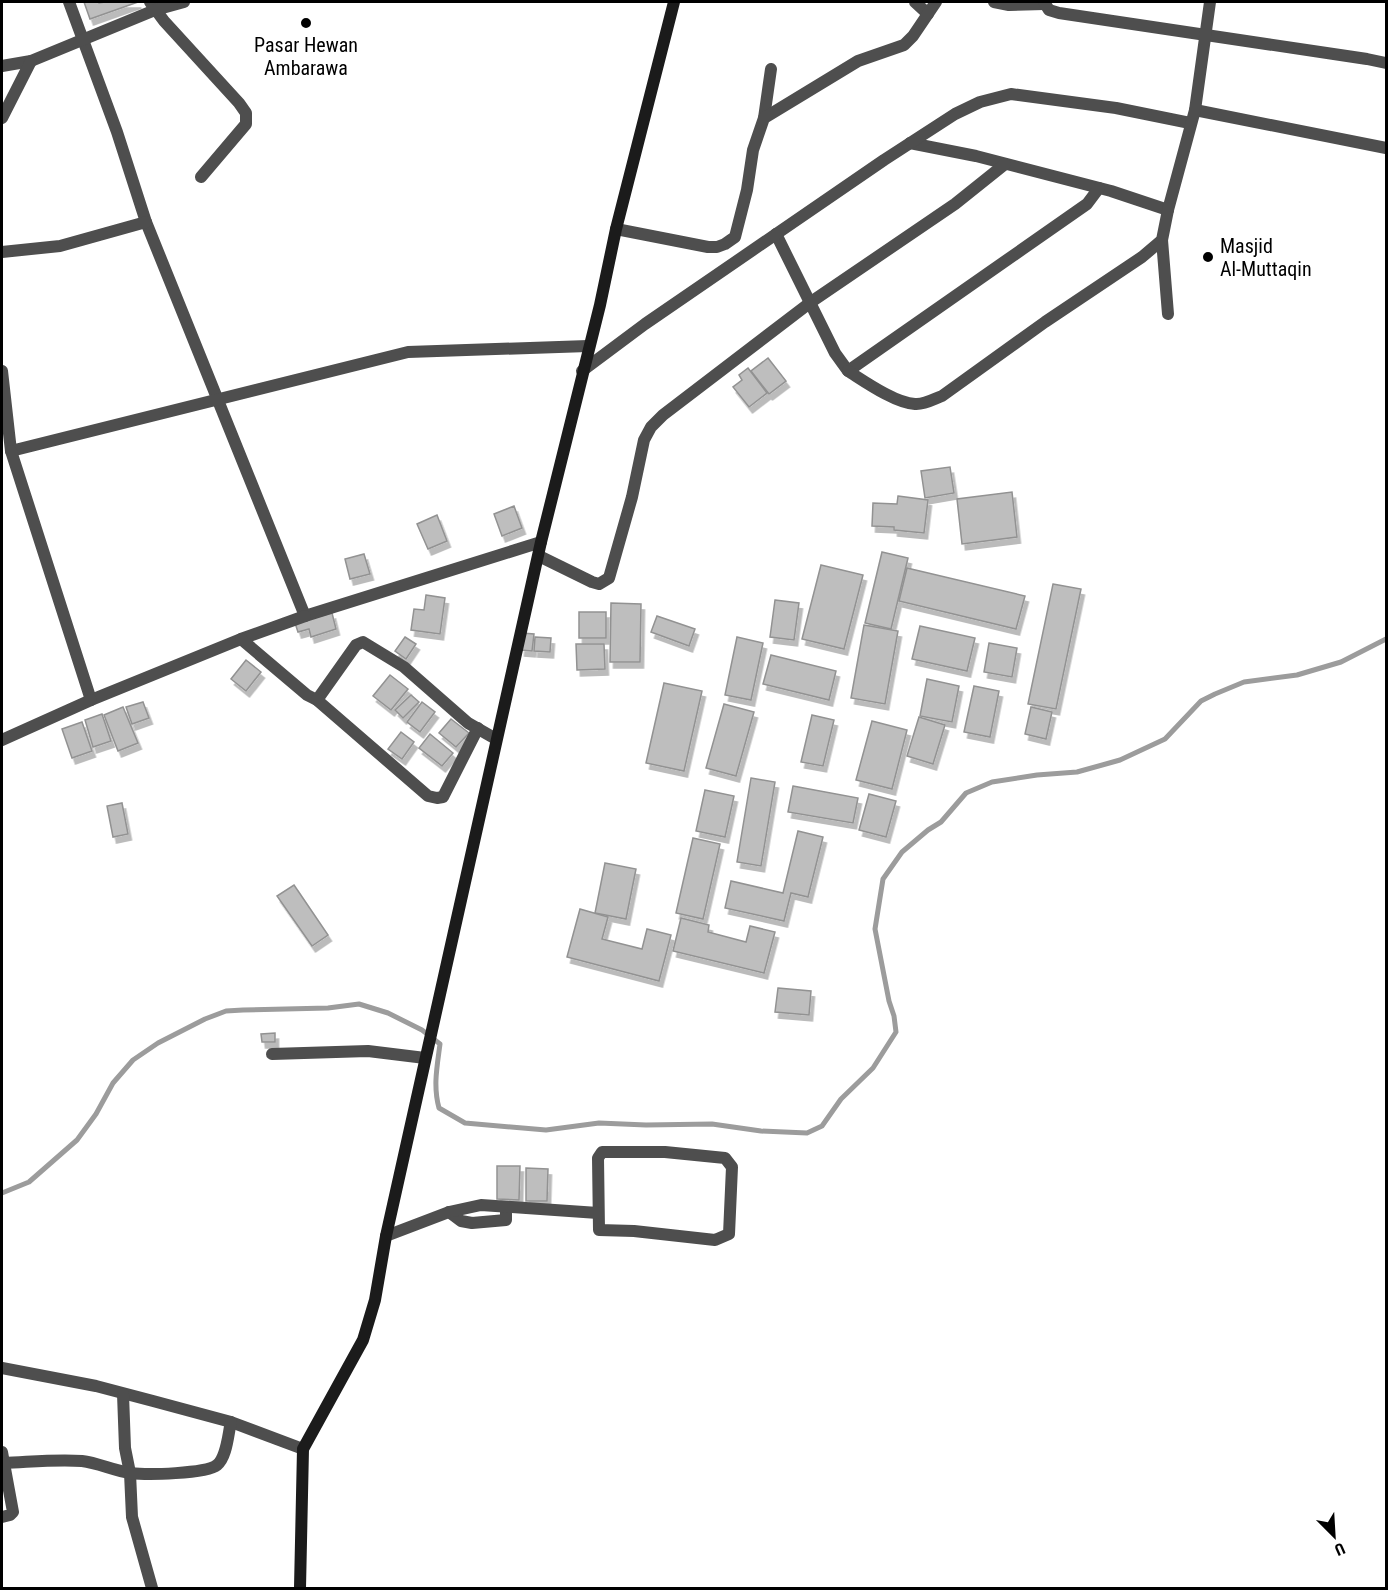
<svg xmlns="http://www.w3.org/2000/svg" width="1388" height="1590" viewBox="0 0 1388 1590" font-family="'Roboto Condensed',sans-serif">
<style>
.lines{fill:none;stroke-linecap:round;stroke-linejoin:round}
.stream{stroke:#9c9c9c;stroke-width:5}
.building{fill:#bebebe;stroke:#929292;stroke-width:1.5;filter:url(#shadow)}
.street{stroke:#4e4e4e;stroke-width:12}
.secondary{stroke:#1b1b1b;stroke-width:12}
.poi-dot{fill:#000;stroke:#fff;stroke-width:2}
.labels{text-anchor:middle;stroke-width:6;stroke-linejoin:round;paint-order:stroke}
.poi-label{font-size:20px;fill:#000;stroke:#fff}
</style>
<defs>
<filter id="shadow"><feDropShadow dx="3.5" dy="6" stdDeviation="0" flood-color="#0004"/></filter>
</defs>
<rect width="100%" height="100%" fill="#fff"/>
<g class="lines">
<path class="stream" d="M2 1193 29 1182 77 1140 96 1114 113 1083 133 1060 158 1043 205 1019 226 1011 243 1010 328 1008 359 1004 388 1013 422 1030 440 1044C437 1067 433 1086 439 1108L465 1123 546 1130 599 1123 646 1125 712 1124 761 1131 807 1133 822 1126 841 1099 873 1068 896 1032 894 1016 889 1001 875 929 883 879 902 852 928 830 941 822 966 793 992 782 1037 775 1077 772 1120 760 1165 739 1201 701 1215 694 1244 682 1297 675 1341 662 1386 639"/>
</g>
<g class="building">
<polygon points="84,2 98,2 99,3 105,2 138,2 90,19"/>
<polygon points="768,358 786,381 769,394 751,371"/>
<polygon points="748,368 767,393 749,407 733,387 742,380 739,375"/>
<polygon points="950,467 954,493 925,498 921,471"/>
<polygon points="1012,492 1017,537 962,544 957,499"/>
<polygon points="898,496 928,500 924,533 894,530 894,527 872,526 873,503 897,504"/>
<polygon points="514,506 522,528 502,536 494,514"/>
<polygon points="437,515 447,541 428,549 417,524"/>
<polygon points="882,552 908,558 891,629 865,623"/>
<polygon points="364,554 370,574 350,579 345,559"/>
<polygon points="821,565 863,575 844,649 802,639"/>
<polygon points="907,568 1025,596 1016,629 899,601"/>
<polygon points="1053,584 1081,589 1056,709 1028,704"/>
<polygon points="426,595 445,598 440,634 411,630 414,609 424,610"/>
<polygon points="775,600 799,603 794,640 770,637"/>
<polygon points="611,603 641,604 640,662 610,662"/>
<rect x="579" y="612" width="27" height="26"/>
<polygon points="332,613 336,629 311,637 309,629 298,632 295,623"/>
<polygon points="657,616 695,629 689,646 651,632"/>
<polygon points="864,625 898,631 885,704 851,698"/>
<polygon points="920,626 975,638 967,671 912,659"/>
<polygon points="522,633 534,634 532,651 521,650"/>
<polygon points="405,637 416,644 406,659 395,651"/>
<polygon points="535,637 551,638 550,652 534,651"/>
<polygon points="737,637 763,643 751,700 725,695"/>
<polygon points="989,643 1017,648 1012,677 984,672"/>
<polygon points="576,644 604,644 605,669 577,670"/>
<polygon points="771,655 836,671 829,700 763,684"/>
<polygon points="246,660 261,672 246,691 231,679"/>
<polygon points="390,675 408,689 391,710 373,696"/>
<polygon points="927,679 959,686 952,722 920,716"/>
<polygon points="664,683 702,691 684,771 646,763"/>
<polygon points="974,686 999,691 990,737 964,732"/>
<polygon points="411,695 419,702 403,718 395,710"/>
<polygon points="143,702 149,718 132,724 126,707"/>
<polygon points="422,702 435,712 420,732 407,722"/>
<polygon points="724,704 754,712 736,776 706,768"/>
<polygon points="123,707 138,743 118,751 104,715"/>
<polygon points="1031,707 1052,712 1046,739 1025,734"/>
<polygon points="102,714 111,741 93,747 85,720"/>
<polygon points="812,715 834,720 823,766 801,762"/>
<polygon points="919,717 945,725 933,764 907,756"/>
<polygon points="451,719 469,733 456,747 439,733"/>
<polygon points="872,721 907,730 892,789 856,780"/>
<polygon points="82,722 92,751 72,758 62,729"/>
<polygon points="401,732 414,742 402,759 388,749"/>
<polygon points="430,734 453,753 442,766 419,748"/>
<polygon points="751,778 775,782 761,866 737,862"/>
<polygon points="793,786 858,798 853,823 788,812"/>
<polygon points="705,790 734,796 725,837 696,831"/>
<polygon points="869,794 896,801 886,837 859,830"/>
<polygon points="122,803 128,834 113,837 107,806"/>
<polygon points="798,831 823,837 808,897 791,893 784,921 725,908 731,881 783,893"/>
<polygon points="693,838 720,844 703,919 676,913"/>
<polygon points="605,863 636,869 626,919 595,913"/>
<polygon points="294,885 328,935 312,946 277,896"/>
<polygon points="580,909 608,917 602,939 642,949 647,929 671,935 659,981 567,957"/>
<polygon points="681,918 709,925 708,932 746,942 750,926 775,932 764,973 673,951"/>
<polygon points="778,988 811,991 809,1015 775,1012"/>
<polygon points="275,1033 275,1042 262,1042 261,1034"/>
<polygon points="497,1166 520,1166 519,1200 497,1199"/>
<polygon points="526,1168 548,1169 547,1201 526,1201"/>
</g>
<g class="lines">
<g class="street">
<polyline points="69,2 117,132 146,222 305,616 541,542"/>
<polyline points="150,2 164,21 239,103 246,113 246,124 201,177"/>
<polyline points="915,2 928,14"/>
<polyline points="994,2 1009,5 1044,4"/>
<polyline points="1044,2 1049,10 1059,13 1367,59 1386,63"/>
<polyline points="2,66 31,61 155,10 184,2"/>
<polyline points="1195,110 1386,148"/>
<polyline points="2,118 31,61"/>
<polyline points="764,118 771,69"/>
<polyline points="910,143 976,156 1111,191 1168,210"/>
<polyline points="616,229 708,247 717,247 725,244 735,237 747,190 753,150 764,118 858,61 904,45 913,36 936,2"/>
<polyline points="776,234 835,353 848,371 1087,204 1099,188"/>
<polyline points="1162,240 1168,314"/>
<polyline points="2,252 60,246 146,222"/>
<polyline points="2,371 11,451 408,352 588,346"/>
<polyline points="582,371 645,324 884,160 955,114 980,102 1011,94 1116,108 1190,123"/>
<path d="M848 371C864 381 895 403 915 404 924 405 934 399 942 396L1045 322 1142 257 1162 240 1168 210 1195 110 1210 2"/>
<polyline points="11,451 91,700 241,639 305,616"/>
<polyline points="539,556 592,582 599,584 609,578 632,497 644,440 651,427 663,415 811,302 955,204 1005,164"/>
<polyline points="241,639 307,695 317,700 356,645 363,642 404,667 468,723 496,739"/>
<polyline points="317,700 428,796 437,798 443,797 478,728"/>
<polyline points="2,740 91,700"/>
<polyline points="272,1054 368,1051 425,1058"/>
<polygon points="602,1152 665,1152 725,1158 732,1167 729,1234 715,1240 634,1231 599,1230 598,1158"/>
<polyline points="449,1212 461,1221 472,1223 506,1220 506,1207"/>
<polyline points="386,1236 449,1212 481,1205 598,1213"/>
<polyline points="2,1368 96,1386 153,1401 231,1422 303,1449"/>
<polyline points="123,1394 125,1448 130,1473 132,1517 152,1588"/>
<path d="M2 1452 4 1463C30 1462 56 1459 82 1461 99 1463 114 1471 131 1473 146 1475 206 1474 217 1465 227 1457 228 1434 231 1422"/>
<polyline points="2,1517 10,1515 13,1512 4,1463"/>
</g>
<polyline class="secondary" points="300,1588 303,1449 363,1340 375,1300 386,1236 541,542 600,305 616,229 674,2"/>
</g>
<g class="poi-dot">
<circle cx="306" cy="23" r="6"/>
<circle cx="1208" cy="257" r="6"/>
</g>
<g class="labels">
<g class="poi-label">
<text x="306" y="52">Pasar Hewan<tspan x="306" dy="23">Ambarawa</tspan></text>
<text x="1220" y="253" text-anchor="start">Masjid<tspan x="1220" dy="23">Al-Muttaqin</tspan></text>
</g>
</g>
<rect width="1388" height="1590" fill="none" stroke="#000000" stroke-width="6"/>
<g transform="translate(1334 1536) rotate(156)" stroke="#ffffff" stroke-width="4.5" paint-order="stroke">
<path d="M0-4.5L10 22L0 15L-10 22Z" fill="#000000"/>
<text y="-9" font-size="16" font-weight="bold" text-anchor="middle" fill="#000000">U</text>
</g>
</svg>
